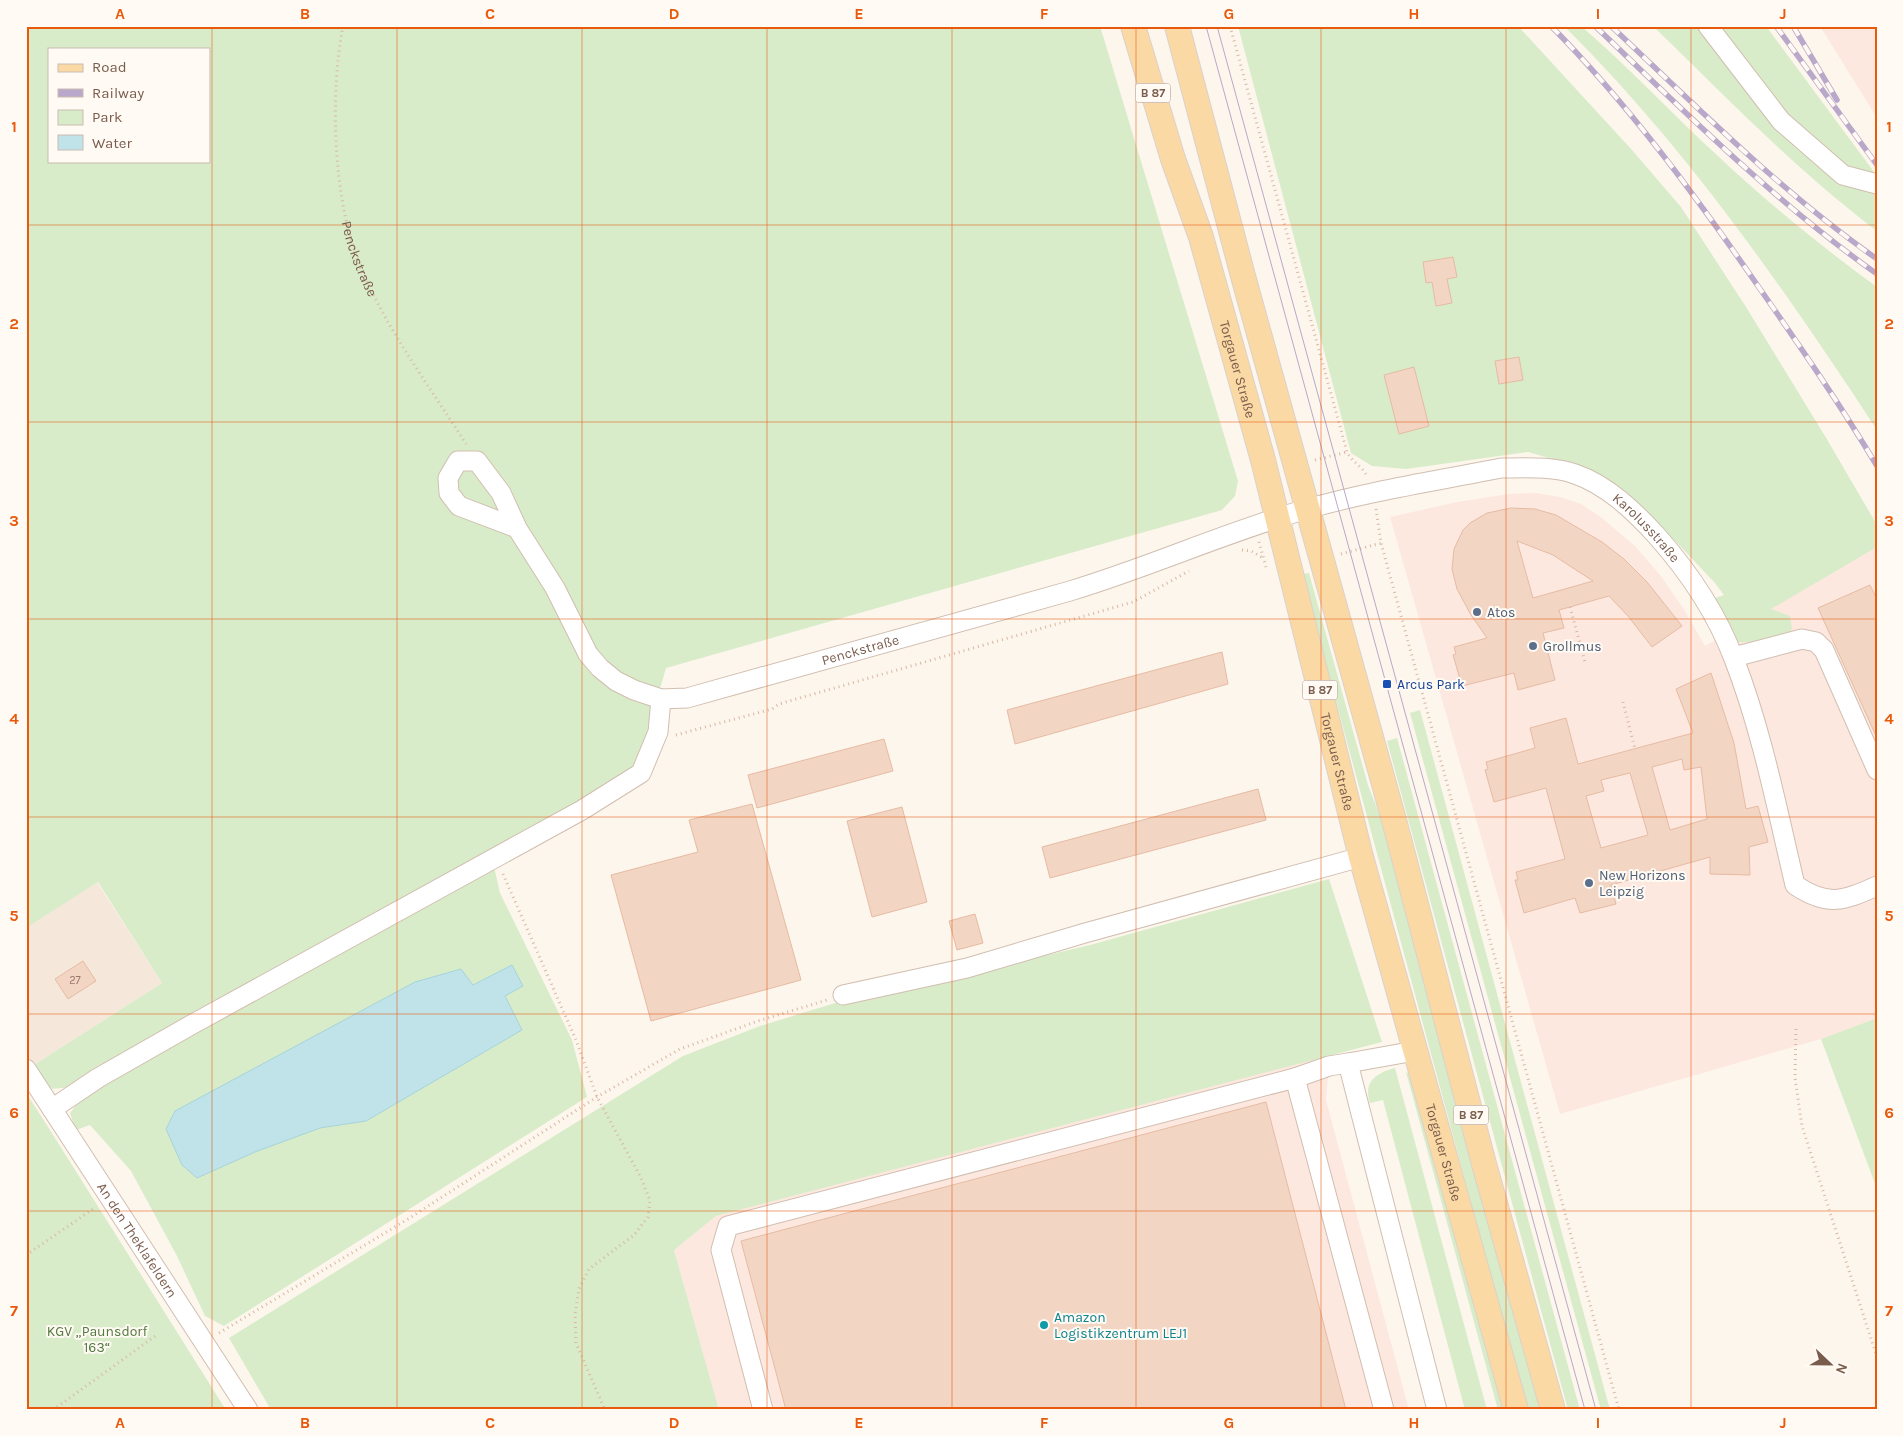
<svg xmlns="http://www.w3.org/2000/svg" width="1903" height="1436" viewBox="0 0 1903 1436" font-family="Karla,sans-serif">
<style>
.residential{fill:#f5e8da}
.commercial{fill:#fde8e0}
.green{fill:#d8ecc9;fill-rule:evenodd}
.water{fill:#bfe3e8;stroke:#a5d3da}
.building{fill:#f3d5c3;stroke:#e6bba3;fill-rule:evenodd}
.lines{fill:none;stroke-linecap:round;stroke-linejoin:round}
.minor-casing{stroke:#d1beb0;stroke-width:21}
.major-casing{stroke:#dad1cd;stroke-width:26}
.path{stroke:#d9b8a5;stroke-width:3;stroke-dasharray:1 4;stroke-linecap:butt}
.minor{stroke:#fff;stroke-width:19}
.major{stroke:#fbd9a5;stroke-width:24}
.tram{stroke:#b9a8c9;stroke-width:1}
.rail-casing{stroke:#b9a8c9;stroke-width:5.5}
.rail{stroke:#fffaf3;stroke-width:4;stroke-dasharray:11;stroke-linecap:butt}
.grid{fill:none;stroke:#e8590c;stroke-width:1;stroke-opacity:0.55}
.service-dot{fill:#5c6f8a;stroke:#fffaf3;stroke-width:2}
.transit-dot{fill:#1a4fb4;stroke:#fffaf3;stroke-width:2}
.culture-dot{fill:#0f9aa8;stroke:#fffaf3;stroke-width:2}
.labels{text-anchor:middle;stroke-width:4;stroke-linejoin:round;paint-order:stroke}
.number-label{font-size:11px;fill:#987a6a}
.shield{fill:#fffaf3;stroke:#a28b7f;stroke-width:1}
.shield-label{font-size:12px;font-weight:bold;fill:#7a5c4d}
.street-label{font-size:14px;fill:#7a5c4d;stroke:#fffaf3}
.service-label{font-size:14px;fill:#4e5e75;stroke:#fffaf3;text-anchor:start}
.transit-label{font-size:14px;fill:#164399;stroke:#fffaf3;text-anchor:start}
.culture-label{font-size:14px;fill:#0d838f;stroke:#fffaf3;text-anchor:start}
.park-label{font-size:14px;fill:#537a41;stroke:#fffaf3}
.neatline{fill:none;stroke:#e8590c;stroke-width:2}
.grid-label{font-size:16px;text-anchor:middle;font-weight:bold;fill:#e8590c}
</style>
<rect width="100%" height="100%" fill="#fdf6ec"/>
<polygon class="residential" points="97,882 162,983 34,1065 26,1054 26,928"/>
<g class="commercial">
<polygon points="1820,26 1877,26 1877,118"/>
<polygon points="1536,493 1560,497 1581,504 1602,518 1636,547 1661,576 1685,611 1705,646 1877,547 1877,1018 1821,1039 1560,1114 1390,517 1457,502 1509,494"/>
<polygon points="1325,1055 1329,1066 1326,1100 1409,1410 719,1410 674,1250 716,1216"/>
</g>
<g class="green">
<path d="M26 26H1100L1238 481 1235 496 1222 510 666 668 636 771 73 1087 50 1089 34 1065 162 983 98 882 26 928ZM49 49H209V161H49Z"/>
<polygon points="1238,26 1518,26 1632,150 1681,207 1746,307 1825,436 1877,525 1877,547 1771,609 1790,616 1792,629 1788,636 1770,642 1738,642 1715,598 1724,595 1715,583 1661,526 1624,494 1577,466 1528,452 1406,469 1372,466 1351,453"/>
<path d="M1564 26H1581C1629 67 1672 114 1719 157 1769 204 1822 247 1877 287V430C1783 287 1686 147 1564 26Z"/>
<path d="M1653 26H1702L1777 123 1877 189V231C1796 170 1725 96 1653 26Z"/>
<polygon points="1713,26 1766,26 1877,176 1862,178 1783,117"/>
<polygon points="1309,573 1368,785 1392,847 1546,1410 1527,1410 1303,579 1303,574"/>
<polygon points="1420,710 1610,1410 1601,1410 1410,713"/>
<polygon points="1397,738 1580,1410 1568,1410 1387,741"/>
<path d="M494 867 500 893 572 1040 587 1097 224 1326 205 1316 177 1256 131 1171 90 1125 76 1130 70 1113 86 1092ZM512 965 505 996 522 1030 366 1121 320 1128 255 1152 197 1178 166 1129 176 1111 415 982 473 985Z"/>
<polygon points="1329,879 1382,1042 716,1216 674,1250 719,1410 271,1410 229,1338 683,1056 760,1026 845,1000 888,993 1090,945"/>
<polygon points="1877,1018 1877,1189 1821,1039"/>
<path d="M1395 1068 1487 1410H1465L1383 1100 1370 1103C1363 1082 1376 1073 1395 1068Z"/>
<polygon points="1406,1072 1416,1079 1507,1410 1498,1410"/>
<polygon points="26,1093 43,1119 226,1410 26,1410"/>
</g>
<polygon class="water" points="512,965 523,986 505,996 522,1030 366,1121 320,1128 255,1152 197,1178 182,1165 166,1129 175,1111 415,982 461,969 473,985"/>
<g class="building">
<polygon points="1453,257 1457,277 1447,279 1452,303 1436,306 1432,282 1426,283 1423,262"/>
<polygon points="1519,357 1523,380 1499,384 1495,361"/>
<polygon points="1414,367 1429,426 1399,434 1384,375"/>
<path d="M1511 508 1535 509 1556 515 1602 542 1624 559 1647 582 1682 626 1652 647 1628 616 1609 596 1559 610 1564 628 1543 633 1555 680 1518 690 1514 673 1462 686 1453 655 1456 654 1454 647 1487 638 1471 615 1457 589 1452 569 1454 549 1463 530 1470 523 1487 513ZM1517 541 1553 555 1593 581 1533 598Z"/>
<polygon points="1870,585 1877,599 1877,738 1818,608"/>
<polygon points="1222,652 1228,684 1015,744 1007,710"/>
<path d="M1711 673 1734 743 1746 809 1758 806 1768 842 1749 847 1750 875 1710 874V857L1611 885 1616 904 1580 913 1575 898 1524 913 1515 880H1518L1516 872 1565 859 1546 788 1494 802 1485 770 1488 769 1486 762 1535 748 1530 728 1566 718 1578 764 1693 733 1676 689ZM1682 759 1684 770 1701 767 1707 819 1670 830 1652 767ZM1630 773 1648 835 1601 848 1586 796 1604 791 1601 780Z"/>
<polygon points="884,739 893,771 757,808 748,775"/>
<polygon points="1258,789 1266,820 1050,878 1042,847"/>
<polygon points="752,804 801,980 651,1021 611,875 698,852 689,820"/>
<polygon points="902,807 927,902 872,917 847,821"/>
<polygon points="975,914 983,943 957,950 949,921"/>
<polygon points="83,961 96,981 68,999 55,979"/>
<polygon points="1266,1102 1346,1410 786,1410 741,1241"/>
</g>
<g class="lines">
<defs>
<g id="minor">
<polyline points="1708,26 1781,121 1843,175 1877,184"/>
<path id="s2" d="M517 528 459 506 449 493 448 478 458 461H477L501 493 517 528 555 588 588 654 600 668 616 681 634 690 661 699 687 698 1070 591C1150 567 1226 532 1307 509 1370 491 1436 481 1501 468 1525 468 1552 466 1575 474 1607 485 1634 511 1656 535 1688 571 1717 614 1734 659 1762 731 1777 809 1795 885 1828 907 1843 901 1877 886"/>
<polyline points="1734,657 1802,639 1816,642 1824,650 1877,770"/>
<polyline points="843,995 967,968 1085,933 1361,857"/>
<polyline points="1415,1051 1348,1063 1437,1410"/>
<polyline points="1348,1063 1329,1066 1295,1078 1384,1410"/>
<path id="s3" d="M26 1069 248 1410"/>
<polyline points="52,1109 98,1078 191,1025 582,810 641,773 658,732 661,699"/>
<polyline points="763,1410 721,1250 728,1226 1295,1078"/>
</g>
<g id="major">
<path id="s4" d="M1133 26 1173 159 1201 237 1263 460 1361 857 1516 1410"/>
<polyline points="1177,26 1243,276 1394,820 1484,1164 1553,1410"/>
</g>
</defs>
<use href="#minor" class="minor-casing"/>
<use href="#major" class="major-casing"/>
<g class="path">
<path id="s1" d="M343 26C330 94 333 193 357 258 380 320 430 387 466 444"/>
<path d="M1230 26 1347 452C1352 462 1362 466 1367 476"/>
<polyline points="1315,460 1347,452"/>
<polyline points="1376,509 1381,543 1619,1410"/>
<polyline points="1259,542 1266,567"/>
<polyline points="1242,550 1251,551 1263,558"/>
<polyline points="1341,554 1381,543"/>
<polyline points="1570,607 1585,662"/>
<polyline points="1623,702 1635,749"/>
<polyline points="676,735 772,709 779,704 1133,602 1189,571"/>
<polyline points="503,874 576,1040 597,1097 640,1176 650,1200 648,1217 634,1235 589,1269 579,1289 575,1314 576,1343 605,1410"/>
<polyline points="1796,1029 1795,1078 1802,1126 1877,1357"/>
<polyline points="26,1255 96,1207"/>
<polyline points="219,1333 408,1219 597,1097 680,1049 758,1021 827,1000"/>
<polyline points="53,1410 158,1334"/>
</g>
<use href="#minor" class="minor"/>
<use href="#major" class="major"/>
<g class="tram">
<polyline points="1206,26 1585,1410"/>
<polyline points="1217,26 1596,1410"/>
</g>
<defs>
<g id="rail">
<path d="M1551 26C1629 105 1695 195 1758 286 1799 345 1840 404 1877 466"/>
<path d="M1595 26C1685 112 1775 202 1877 274"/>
<path d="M1611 26C1697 107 1781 192 1877 259"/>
<polyline points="1776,26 1877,165"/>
<polyline points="1793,26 1837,100"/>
</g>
</defs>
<use href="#rail" class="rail-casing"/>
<use href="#rail" class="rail"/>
</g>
<path class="grid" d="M212 26V1410M397 26V1410M582 26V1410M767 26V1410M952 26V1410M1136 26V1410M1321 26V1410M1506 26V1410M1691 26V1410M26 225H1877M26 422H1877M26 619H1877M26 817H1877M26 1014H1877M26 1211H1877"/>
<g class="service-dot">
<circle cx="1477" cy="612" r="5"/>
<circle cx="1533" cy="646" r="5"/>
<circle cx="1589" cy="883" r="5"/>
</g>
<rect class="transit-dot" x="1382" y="679" width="10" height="10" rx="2.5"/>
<circle class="culture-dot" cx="1044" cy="1325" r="5"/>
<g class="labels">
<g class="number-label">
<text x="75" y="984">27</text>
</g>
<g class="shield">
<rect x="1135.5" y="83.5" width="35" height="19" rx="4"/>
<rect x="1302.5" y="680.5" width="35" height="19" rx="4"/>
<rect x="1453.5" y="1105.5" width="35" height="19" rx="4"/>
</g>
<g class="shield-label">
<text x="1153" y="97">B 87</text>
<text x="1320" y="694">B 87</text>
<text x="1471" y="1119">B 87</text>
</g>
<g class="street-label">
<text dy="5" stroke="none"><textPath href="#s1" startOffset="236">Penckstraße</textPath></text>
<text dy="5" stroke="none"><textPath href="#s4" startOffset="359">Torgauer Straße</textPath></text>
<text dy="5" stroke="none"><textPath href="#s2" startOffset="1481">Karolusstraße</textPath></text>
<text dy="5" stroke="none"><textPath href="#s2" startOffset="649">Penckstraße</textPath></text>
<text dy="5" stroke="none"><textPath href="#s4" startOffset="764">Torgauer Straße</textPath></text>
<text dy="5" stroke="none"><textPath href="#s4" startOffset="1169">Torgauer Straße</textPath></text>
<text dy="5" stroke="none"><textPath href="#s3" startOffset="204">An den Theklafeldern</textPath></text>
</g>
<g class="service-label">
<text x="1487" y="617">Atos</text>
<text x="1543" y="651">Grollmus</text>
<text x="1599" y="880">New Horizons<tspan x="1599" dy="16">Leipzig</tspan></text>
</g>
<g class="transit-label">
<text x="1397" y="689">Arcus Park</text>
</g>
<g class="culture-label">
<text x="1054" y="1322">Amazon<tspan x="1054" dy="16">Logistikzentrum LEJ1</tspan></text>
</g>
<g class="park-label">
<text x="97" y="1336">KGV „Paunsdorf<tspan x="97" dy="16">163“</tspan></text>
</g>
</g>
<rect width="1903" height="1436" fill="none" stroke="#fffaf3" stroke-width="55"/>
<rect x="48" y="48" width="162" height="115" fill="#fffaf3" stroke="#cabbb1"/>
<rect x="58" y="64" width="25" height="8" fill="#fbd9a5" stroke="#cabbb1"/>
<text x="92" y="72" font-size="15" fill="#7a5c4d">Road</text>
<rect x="58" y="89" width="25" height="8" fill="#b9a8c9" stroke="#cabbb1"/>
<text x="92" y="98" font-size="15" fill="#7a5c4d">Railway</text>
<rect x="58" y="110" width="25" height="15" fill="#d8ecc9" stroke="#cabbb1"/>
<text x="92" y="122" font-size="15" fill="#7a5c4d">Park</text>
<rect x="58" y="135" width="25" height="15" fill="#bfe3e8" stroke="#cabbb1"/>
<text x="92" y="148" font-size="15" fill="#7a5c4d">Water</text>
<g transform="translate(1830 1364) rotate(112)" stroke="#fffaf3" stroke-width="4" paint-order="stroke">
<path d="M0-4L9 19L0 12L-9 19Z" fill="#7a5c4d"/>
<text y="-8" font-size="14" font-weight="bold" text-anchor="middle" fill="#7a5c4d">N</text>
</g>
<rect x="28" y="28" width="1848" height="1380" class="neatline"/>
<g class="grid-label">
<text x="120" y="19">A</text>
<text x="305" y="19">B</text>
<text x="490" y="19">C</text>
<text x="674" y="19">D</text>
<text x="859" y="19">E</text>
<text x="1044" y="19">F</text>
<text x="1229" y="19">G</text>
<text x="1414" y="19">H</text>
<text x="1598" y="19">I</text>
<text x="1783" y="19">J</text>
<text x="14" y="132">1</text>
<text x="1889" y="132">1</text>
<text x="14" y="329">2</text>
<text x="1889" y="329">2</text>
<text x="14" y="526">3</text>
<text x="1889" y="526">3</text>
<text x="14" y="724">4</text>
<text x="1889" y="724">4</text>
<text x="14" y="921">5</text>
<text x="1889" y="921">5</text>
<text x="14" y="1118">6</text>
<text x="1889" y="1118">6</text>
<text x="14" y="1316">7</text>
<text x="1889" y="1316">7</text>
<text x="120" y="1428">A</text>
<text x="305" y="1428">B</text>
<text x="490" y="1428">C</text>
<text x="674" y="1428">D</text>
<text x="859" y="1428">E</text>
<text x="1044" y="1428">F</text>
<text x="1229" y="1428">G</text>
<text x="1414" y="1428">H</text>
<text x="1598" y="1428">I</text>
<text x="1783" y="1428">J</text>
</g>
</svg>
